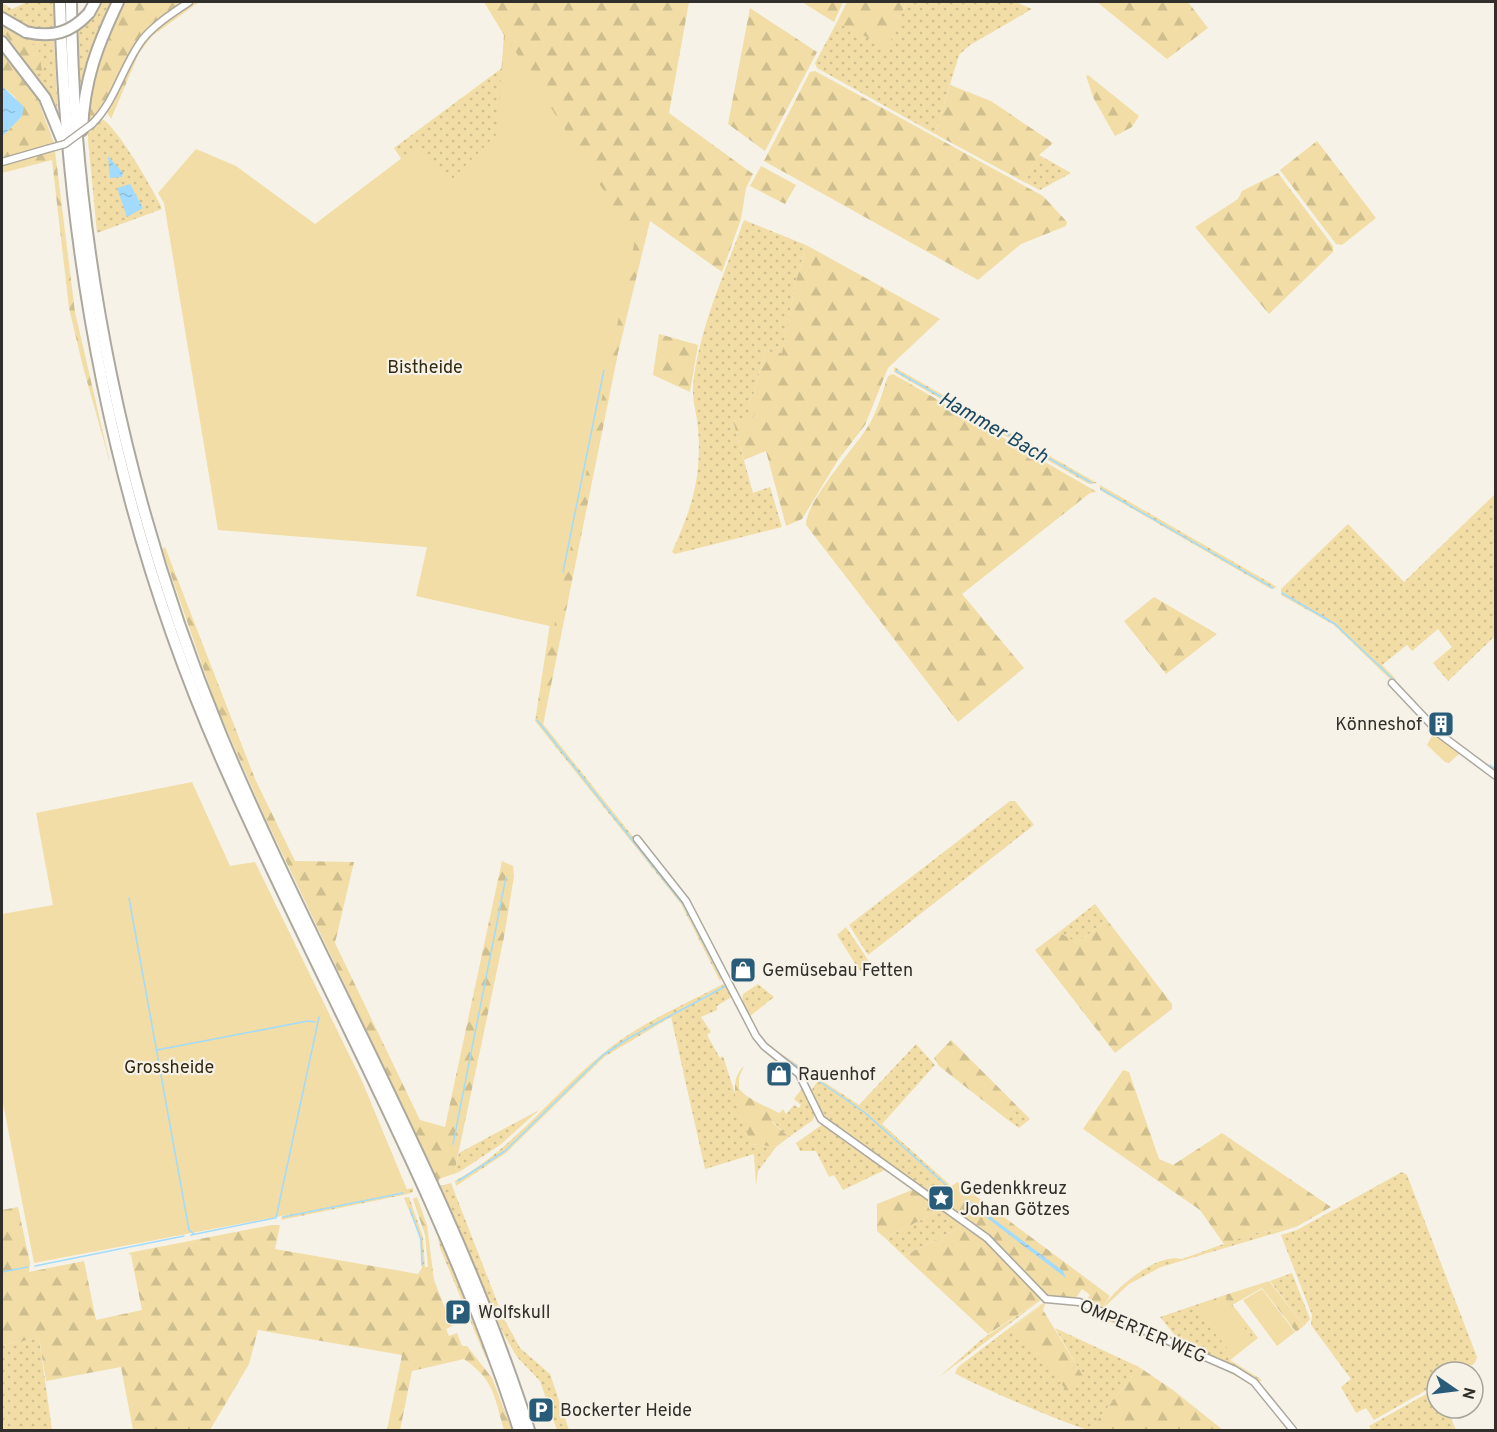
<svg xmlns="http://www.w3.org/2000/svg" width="1497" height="1432" viewBox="0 0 1497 1432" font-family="Overpass,sans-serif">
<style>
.grass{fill:url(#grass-dots)}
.forest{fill:url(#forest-firs)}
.green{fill:#f1dda5}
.water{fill:url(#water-ripples)}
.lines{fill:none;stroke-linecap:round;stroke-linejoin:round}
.stream{stroke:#a2dbfd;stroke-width:1.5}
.minor-casing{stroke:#aca89d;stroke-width:9}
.motorway-casing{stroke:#aca89d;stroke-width:14}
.minor{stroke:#fff;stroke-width:6}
.motorway{stroke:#fff;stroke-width:10}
.minor-bridge-casing{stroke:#aca89d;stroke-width:9;stroke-linecap:butt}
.motorway-bridge-casing{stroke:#aca89d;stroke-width:14;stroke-linecap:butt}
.minor-bridge{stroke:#fff;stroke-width:6}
.motorway-bridge{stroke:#fff;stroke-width:10}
.labels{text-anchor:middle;stroke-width:4.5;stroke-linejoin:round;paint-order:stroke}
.park-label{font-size:18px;fill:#332a10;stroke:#f6f2e7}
.poi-label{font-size:18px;fill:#312f2b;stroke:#f6f2e7;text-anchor:start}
.street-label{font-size:18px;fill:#312f2b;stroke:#f6f2e7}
.water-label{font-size:20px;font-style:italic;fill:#1b4860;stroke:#f6f2e7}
</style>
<defs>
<pattern id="grass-dots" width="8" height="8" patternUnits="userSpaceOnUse" patternTransform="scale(1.5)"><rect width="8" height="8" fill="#f1dda5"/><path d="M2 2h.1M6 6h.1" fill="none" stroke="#cfbe8e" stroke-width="1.8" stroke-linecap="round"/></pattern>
<pattern id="forest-firs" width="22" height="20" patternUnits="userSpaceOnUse" patternTransform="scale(1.5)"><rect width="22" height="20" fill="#f1dda5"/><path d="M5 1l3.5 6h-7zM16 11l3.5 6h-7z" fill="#cfbe8e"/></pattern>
<pattern id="water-ripples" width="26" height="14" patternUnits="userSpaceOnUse" patternTransform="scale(1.5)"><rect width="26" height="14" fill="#a2dbfd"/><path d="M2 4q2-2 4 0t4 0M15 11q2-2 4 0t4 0" fill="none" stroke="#8cbcd9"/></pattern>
</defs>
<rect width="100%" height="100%" fill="#f6f2e7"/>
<g class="grass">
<path d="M27 2H54V28C34 31 19 23 2 14V3L12 9Z"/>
<polygon points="100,2 111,2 78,89 77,30"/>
<polygon points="906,2 1016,2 1032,9 970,45 959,55 935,134 817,68 815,63 837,22 888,47"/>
<polygon points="2,21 24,36 54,39 58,117 2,36 2,29 11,41 21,40 23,36 2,25"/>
<polygon points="502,68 513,162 490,231 406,166 394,148"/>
<path d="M101 119C113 120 156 194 162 209L97 233 88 140V133Z"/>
<polygon points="1039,155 1071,173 1040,190 1024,182"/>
<path d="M744 220 806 245 795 285 782 354 765 351 754 393 749 401 756 416 733 421 753 493 770 487 782 527 675 554 672 552C692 507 702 478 698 428 697 414 692 400 693 387 698 330 725 273 744 220Z"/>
<polygon points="894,367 1097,483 1089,484 894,372"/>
<polygon points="1100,485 1277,587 1271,589 1100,490"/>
<polygon points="1495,494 1495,636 1448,681 1433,663 1452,647 1438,629 1412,651 1407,645 1382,665 1396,679 1393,682 1334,625 1281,595 1281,589 1348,524 1404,582"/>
<polygon points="536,715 685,902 723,975 720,981 681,904 535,721"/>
<polygon points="1010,801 1015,801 1034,825 868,955 849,925"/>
<polygon points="1095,904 1107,920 1077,943 1059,932"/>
<polygon points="846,927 870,963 860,971 837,935"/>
<path d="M723 984 728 986 733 996 717 1006V1010L701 1017 711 1032 707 1035 720 1058 723 1056 751 1144 776 1147 758 1171 756 1185 754 1154 705 1169 671 1017 604 1057 506 1153 456 1186 455 1181C514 1148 549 1098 600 1056 635 1025 682 1006 723 984Z"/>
<path d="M758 984 774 997 750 1016 763 1041 774 1049 859 1105 916 1044 935 1065 882 1124 949 1184 938 1194H932L827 1120 811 1091 817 1082 767 1046C756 1035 739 1009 743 994Z"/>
<polygon points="803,1087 815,1115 813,1120 789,1137 772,1121 783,1109 786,1114 794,1105 799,1108 801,1105 794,1099"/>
<polygon points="1017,1106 1030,1119 1019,1128 1004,1117"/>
<polygon points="539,1110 500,1145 459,1172 455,1169 459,1153"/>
<polygon points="823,1124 889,1168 843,1190 834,1175 829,1177 816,1151 800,1151 796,1143"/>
<polygon points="1402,1172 1407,1175 1477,1357 1475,1363 1458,1372 1437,1372 1437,1384 1374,1420 1366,1408 1356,1413 1341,1387 1351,1379 1311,1325 1312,1315 1281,1235 1297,1230"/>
<polygon points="451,1183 503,1317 520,1348 550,1374 569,1430 557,1430 540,1381 517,1357 504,1335 440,1186"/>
<polygon points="413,1188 413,1192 408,1194 281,1220 282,1216"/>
<polygon points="409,1197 423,1237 425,1268 422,1268 420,1237 404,1198"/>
<polygon points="945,1208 967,1224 904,1256 885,1238"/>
<path d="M1296 1227 1161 1267 1129 1284 1100 1311C1114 1289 1155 1253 1182 1259L1254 1233Z"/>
<polygon points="437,1231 454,1265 496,1373 485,1356 440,1248"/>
<polygon points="1292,1273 1310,1319 1304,1326 1270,1281"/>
<polygon points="1225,1295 1258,1338 1230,1360 1262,1380 1258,1383 1106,1313 1109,1308 1179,1340 1160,1317"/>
<polygon points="1041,1300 938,1378 982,1339"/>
<path d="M1045 1301 1013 1327 1083 1376 1055 1328 1139 1367 1090 1430C1079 1430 963 1380 955 1373L958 1367Z"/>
<polygon points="1109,1318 1215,1362 1249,1380 1255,1387 1218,1366 1108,1321"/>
<polygon points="39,1338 52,1430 2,1430 2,1345"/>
<polygon points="1437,1388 1437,1408 1447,1408 1456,1430 1371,1430 1369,1426"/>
</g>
<g class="forest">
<path d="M124 2H186L154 25 99 112 88 121C91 78 107 41 124 2Z"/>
<polygon points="191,2 199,2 152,36 139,53 111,119 107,112 141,45 163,23"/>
<polygon points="484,2 689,2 669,113 753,174 746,188 741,219 722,272 650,221 618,353 543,725 536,715 556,585 489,231 504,35"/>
<polygon points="802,2 843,2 834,22"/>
<polygon points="847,2 906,2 888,48 837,22"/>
<polygon points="1097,2 1188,2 1208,28 1167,59"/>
<polygon points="750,8 817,52 765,151 728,124"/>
<polygon points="2,25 24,36 21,41 38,46 42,71 29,69 2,29"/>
<polygon points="2,53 38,100 54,143 2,159 2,137 22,116 15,97 2,86"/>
<polygon points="815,71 1043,196 1067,222 1066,226 1021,244 978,280 764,161 810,72"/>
<polygon points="1088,75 1139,116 1132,127 1115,136 1094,99 1086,76"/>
<polygon points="950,85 991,101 1053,143 1039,155 1024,182 935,134"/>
<polygon points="1317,141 1376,218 1342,245 1336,244 1280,170"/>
<polygon points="55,151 75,312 110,463 83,367 69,308 52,160 2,173 2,164"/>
<polygon points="761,166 796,185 785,204 750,186"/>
<polygon points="1278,173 1333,246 1333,252 1269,314 1195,227 1238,199 1242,191"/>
<polygon points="806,245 940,319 888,368 865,425 838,460 802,519 786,526 766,451 744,460 733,421 755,416 749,401 754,393 765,351 782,353 795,285"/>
<polygon points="659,334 698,345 690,392 653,375"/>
<path d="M893 374 1097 492 1090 493 962 594 1024 668 958 722 806 525C805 503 854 448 867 428 877 413 882 393 888 376Z"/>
<polygon points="165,547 255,779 295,861 354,862 335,943 420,1120 445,1127 502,861 513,866 514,876 504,937 455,1169 459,1172 439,1179 439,1183 264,815 216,705 162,549"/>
<polygon points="1154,597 1217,634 1166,674 1124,621"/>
<polygon points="1107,920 1172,1004 1172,1009 1115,1053 1035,950 1059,932 1077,943"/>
<polygon points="951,1040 1017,1106 1004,1117 939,1066 934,1058"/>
<path d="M744 1066 739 1077V1089C749 1100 765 1106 779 1113L772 1122 789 1137 776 1147 751 1144C744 1121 723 1085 744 1066Z"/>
<polygon points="1123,1070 1129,1072 1159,1159 1173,1165 1222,1133 1331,1207 1296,1227 1254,1233 1224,1244 1200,1210 1083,1129"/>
<polygon points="957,1182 1110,1296 1100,1311 1084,1303 1090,1295 1082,1289 1075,1299 1045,1295 989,1236 941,1200 941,1195"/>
<polygon points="917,1188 945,1208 885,1238 877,1231 877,1204"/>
<path d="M417 1197 427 1225 434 1280 452 1326 446 1329 449 1336 457 1333 462 1346H467L492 1378 512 1430H504C494 1396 495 1381 464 1359L412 1371 400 1430H387L402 1355 258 1330 249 1364 210 1430H133L121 1367 46 1381 39 1338 2 1345V1210L18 1207 30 1263 29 1272 84 1261 96 1320 142 1310 131 1255 128 1253 272 1225H280L275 1249 418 1274 422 1268 428 1267 425 1235 413 1199Z"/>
<polygon points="967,1224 985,1239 1041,1300 988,1334 904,1256"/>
<polygon points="1269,1281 1304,1326 1296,1332 1262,1288 1232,1305 1225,1295"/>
<polygon points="1046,1301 1043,1310 1083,1376 1070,1394 1013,1327"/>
<polygon points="1139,1367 1173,1390 1223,1430 1090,1430"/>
</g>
<g class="green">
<polygon points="505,35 635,240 554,627 416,596 427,547 218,530 164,203 158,193 196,149 236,166 315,224 419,145 450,181 496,135"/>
<polygon points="1434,732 1460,753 1449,763 1445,762 1427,745"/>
<polygon points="192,782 230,866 255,862 362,1081 408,1192 34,1263 2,1098 2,914 53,905 36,813"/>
<polygon points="1262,1289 1295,1332 1277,1346 1243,1300"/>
<polygon points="1220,1299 1225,1303 1254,1340 1233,1355 1194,1309"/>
</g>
<g class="water">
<polygon points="2,86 24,107 22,116 2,137"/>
<polygon points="108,156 123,173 122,177 110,178"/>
<polygon points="130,184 143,208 127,217 117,188"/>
<polygon points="967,1199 1063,1271 1066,1278 965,1201"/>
</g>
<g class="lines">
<g class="stream">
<polyline points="896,371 1092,483"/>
<polyline points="1101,489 1273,588"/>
<polyline points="563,572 604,370"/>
<polyline points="1282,593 1335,624 1394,680"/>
<polyline points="537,720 683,904 721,977"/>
<polyline points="1490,765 1494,768"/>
<polyline points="129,898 189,1230 194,1234"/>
<polyline points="742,1001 751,1019"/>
<polyline points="157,1050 308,1021 315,1022"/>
<polyline points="775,1051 864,1112 945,1184"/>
<polyline points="453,1144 506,877"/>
<polyline points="458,1181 505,1151 603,1055 629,1038 726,986"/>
<polyline points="410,1209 421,1240 422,1265"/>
<polyline points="283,1217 403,1193"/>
<polyline points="276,1218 319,1017"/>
<polyline points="191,1235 275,1218"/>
<polyline points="35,1266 184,1236"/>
<polyline points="2,1272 28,1267"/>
</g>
<defs>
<g id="minor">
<path d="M92 124C116 100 122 67 142 40 155 24 173 13 189 2"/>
<polyline points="2,162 47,149"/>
<polyline points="1392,683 1441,735 1496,776"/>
<polyline points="637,839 686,901 756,1036 764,1046 799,1074 821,1119 987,1238 1046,1299 1079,1302 1235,1370 1254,1382 1293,1430"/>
</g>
<g id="motorway">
<path d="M60 2C67 261 116 518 220 756 318 981 444 1196 519 1430"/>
<path d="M71 2C73 251 126 504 221 735 319 969 452 1188 529 1430"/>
<polyline points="89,13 95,2"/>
<polyline points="2,18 26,32"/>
<polyline points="2,42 45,98 63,142"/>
<path d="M82 130C84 80 97 46 118 2"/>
</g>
</defs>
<use href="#minor" class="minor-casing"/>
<use href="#motorway" class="motorway-casing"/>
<use href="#minor" class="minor"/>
<use href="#motorway" class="motorway"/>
<defs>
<polyline id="minor-bridge" points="47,149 65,144 92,124"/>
<path id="motorway-bridge" d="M26 32C52 38 71 33 89 13"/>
</defs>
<use href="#minor-bridge" class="minor-bridge-casing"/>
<use href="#motorway-bridge" class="motorway-bridge-casing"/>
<use href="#minor-bridge" class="minor-bridge"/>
<use href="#motorway-bridge" class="motorway-bridge"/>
</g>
<defs>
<symbol id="building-square" viewBox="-11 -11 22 22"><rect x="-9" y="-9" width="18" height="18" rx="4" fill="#285c78" stroke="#f6f2e7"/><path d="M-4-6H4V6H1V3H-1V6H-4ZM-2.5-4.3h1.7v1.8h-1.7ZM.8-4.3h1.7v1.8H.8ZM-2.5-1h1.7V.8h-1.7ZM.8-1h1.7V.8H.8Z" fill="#fff"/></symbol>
<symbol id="shop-square" viewBox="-11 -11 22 22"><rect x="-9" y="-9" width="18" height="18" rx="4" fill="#285c78" stroke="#f6f2e7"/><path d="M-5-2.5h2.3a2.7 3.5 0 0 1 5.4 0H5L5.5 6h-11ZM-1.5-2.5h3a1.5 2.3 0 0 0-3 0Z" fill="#fff"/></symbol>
<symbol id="sight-square" viewBox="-11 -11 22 22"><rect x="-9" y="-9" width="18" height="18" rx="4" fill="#285c78" stroke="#f6f2e7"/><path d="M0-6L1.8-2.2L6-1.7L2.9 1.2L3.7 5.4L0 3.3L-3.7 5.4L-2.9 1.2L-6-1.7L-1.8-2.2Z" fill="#fff"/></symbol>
<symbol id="parking-square" viewBox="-11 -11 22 22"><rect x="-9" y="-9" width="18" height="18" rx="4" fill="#285c78" stroke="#f6f2e7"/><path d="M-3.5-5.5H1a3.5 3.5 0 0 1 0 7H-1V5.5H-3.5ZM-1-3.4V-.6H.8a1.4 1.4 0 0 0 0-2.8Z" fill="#fff"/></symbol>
</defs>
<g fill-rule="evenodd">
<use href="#building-square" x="1426" y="709" width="30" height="30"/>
<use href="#shop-square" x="728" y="955" width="30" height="30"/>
<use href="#shop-square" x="764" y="1059" width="30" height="30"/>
<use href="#sight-square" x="926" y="1183" width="30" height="30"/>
<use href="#parking-square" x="443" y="1297" width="30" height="30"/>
<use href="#parking-square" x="526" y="1395" width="30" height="30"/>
</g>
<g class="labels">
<g class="park-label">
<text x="425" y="373">Bistheide</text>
<text x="169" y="1073">Grossheide</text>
</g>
<g class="poi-label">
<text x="1422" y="730" text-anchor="end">Könneshof</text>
<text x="762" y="976">Gemüsebau Fetten</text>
<text x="798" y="1080">Rauenhof</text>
<text x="960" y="1194">Gedenkkreuz<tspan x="960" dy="21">Johan Götzes</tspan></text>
<text x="478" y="1318">Wolfskull</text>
<text x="560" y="1416">Bockerter Heide</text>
</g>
<g class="street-label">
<text transform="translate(1143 1331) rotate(23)" y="6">OMPERTER WEG</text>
</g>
<g class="water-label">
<text transform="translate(994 427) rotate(30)" y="7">Hammer Bach</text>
</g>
</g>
<rect width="1497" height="1432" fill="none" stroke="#312f2b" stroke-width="6"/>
<g transform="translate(1455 1390) rotate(104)"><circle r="28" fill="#f6f2e7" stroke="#a7a49c" stroke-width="1.5"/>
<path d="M0-4.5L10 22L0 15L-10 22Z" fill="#285c78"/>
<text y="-9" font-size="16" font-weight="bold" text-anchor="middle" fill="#312f2b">N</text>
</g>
</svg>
